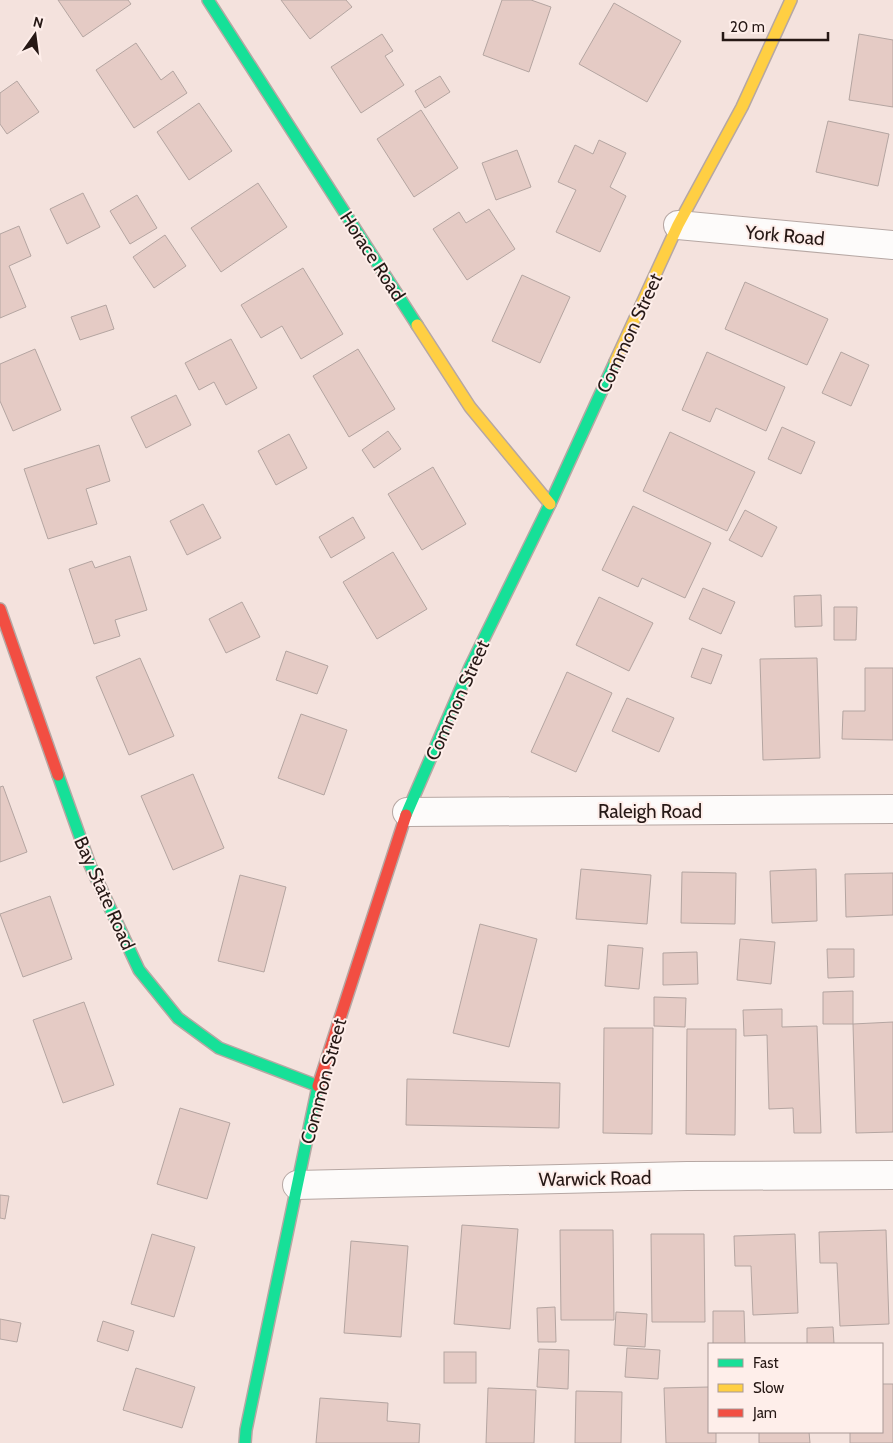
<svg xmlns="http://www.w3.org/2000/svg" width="893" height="1443" viewBox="0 0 893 1443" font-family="Cabin,sans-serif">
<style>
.building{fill:#e5cbc5;stroke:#b4a5a1}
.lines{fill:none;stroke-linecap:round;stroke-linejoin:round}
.street-casing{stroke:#b6a7a3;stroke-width:30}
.fast-casing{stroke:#b6a7a3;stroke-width:14}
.slow-casing{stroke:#b6a7a3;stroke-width:14}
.jam-casing{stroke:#b6a7a3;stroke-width:14}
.street{stroke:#fdfbfa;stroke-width:28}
.fast{stroke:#16e098;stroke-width:11}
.slow{stroke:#ffcf43;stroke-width:11}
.jam{stroke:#f24e42;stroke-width:11}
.labels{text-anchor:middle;stroke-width:4;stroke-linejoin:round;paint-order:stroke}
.street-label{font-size:19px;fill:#261815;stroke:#feeeea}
</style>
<rect width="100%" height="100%" fill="#f4e2dd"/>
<g class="building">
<polygon points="58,0 128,0 131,4 83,37"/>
<polygon points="281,0 346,0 352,7 310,39"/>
<polygon points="502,0 531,0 551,7 529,72 483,55"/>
<polygon points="614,3 681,41 647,102 579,64"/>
<polygon points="382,34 393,51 385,56 404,85 361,113 331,67"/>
<polygon points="859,34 893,40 893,107 849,100"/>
<polygon points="136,43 161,80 173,71 187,93 134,128 96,70"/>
<polygon points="440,76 450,92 425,108 415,91"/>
<polygon points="17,81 39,112 7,134 0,124 0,93"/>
<polygon points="199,103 232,151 189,180 157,132"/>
<polygon points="421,110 458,168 414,197 377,139"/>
<polygon points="828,121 889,134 878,186 816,172"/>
<polygon points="599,140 626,153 610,187 626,196 600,252 556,232 576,190 558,182 575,145 593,154"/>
<polygon points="517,150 531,187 496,200 482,163"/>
<polygon points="258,183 287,227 221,272 191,228"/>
<polygon points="83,193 100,227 67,244 50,209"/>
<polygon points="137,195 157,228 130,244 110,211"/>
<polygon points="489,209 515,249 467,280 433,229 459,212 466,223"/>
<polygon points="19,226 31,256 9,266 26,307 0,318 0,234"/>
<polygon points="165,235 186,266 154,288 133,257"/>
<polygon points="303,268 343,334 301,359 282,326 261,338 241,305"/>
<polygon points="522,275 570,297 540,363 492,341"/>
<polygon points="745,282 828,319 807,365 725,329"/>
<polygon points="106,305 114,329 80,340 71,317"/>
<polygon points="231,339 257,388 226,405 214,382 199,390 185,363"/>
<polygon points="35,349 61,410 13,431 0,401 0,364"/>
<polygon points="358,349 395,409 349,437 313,376"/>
<polygon points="707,352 785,387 766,431 716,408 710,422 682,410"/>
<polygon points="841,352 869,365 851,406 822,393"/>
<polygon points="176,395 191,425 146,448 131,417"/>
<polygon points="782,427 815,442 801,474 768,459"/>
<polygon points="388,431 401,449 374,468 362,450"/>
<polygon points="670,432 755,472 727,531 643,491"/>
<polygon points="289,434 307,468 276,485 258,451"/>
<polygon points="99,445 110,481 86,489 97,524 48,539 24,469"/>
<polygon points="433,467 466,524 422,550 388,494"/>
<polygon points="203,504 221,538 187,555 170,521"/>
<polygon points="633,506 711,543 685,598 642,578 638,587 602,570"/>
<polygon points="745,510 777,527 762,557 729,540"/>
<polygon points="353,517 365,538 331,558 319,537"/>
<polygon points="393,552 427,609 377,639 343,582"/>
<polygon points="130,556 147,610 115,620 120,636 94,644 69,569 92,561 95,568"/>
<polygon points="703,588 735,602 721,634 689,619"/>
<polygon points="821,595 822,626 795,627 794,596"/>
<polygon points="599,597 653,623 629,671 576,645"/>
<polygon points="242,602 260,637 226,653 209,619"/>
<polygon points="834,607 857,607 856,640 834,640"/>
<polygon points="702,648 722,655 711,684 691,677"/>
<polygon points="286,651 328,666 317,694 276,680"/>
<polygon points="140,658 174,736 129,755 96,677"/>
<polygon points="817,658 820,758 763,760 760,659"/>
<polygon points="865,668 893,668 893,740 842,739 843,711 865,711"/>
<polygon points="567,672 612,693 576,772 531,752"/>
<polygon points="627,698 674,718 659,752 612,731"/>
<polygon points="301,714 347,730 324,795 278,778"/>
<polygon points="193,774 224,848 173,870 141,796"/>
<polygon points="3,786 27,852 0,862 0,787"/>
<polygon points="581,869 651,875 647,924 576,919"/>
<polygon points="816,869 817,921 772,923 770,871"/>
<polygon points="682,872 736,873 735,924 681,923"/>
<polygon points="893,873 893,915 846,917 845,874"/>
<polygon points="240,875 286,887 264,972 218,961"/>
<polygon points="50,896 72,959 23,977 0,914"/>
<polygon points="480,924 537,939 509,1047 453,1033"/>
<polygon points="740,939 775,942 771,984 737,980"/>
<polygon points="608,945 643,948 639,989 605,986"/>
<polygon points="827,949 854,949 854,977 828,978"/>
<polygon points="697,952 698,984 663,985 663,953"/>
<polygon points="853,991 853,1024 823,1024 823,992"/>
<polygon points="654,997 686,998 685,1027 654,1026"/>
<polygon points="84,1002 114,1085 63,1103 33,1020"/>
<polygon points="782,1009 782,1027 817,1026 821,1133 794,1133 793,1108 769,1109 767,1035 744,1036 743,1010"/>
<polygon points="893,1022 893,1132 856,1133 853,1024"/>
<polygon points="604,1028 653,1028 652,1134 603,1133"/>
<polygon points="687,1029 736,1029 735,1135 686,1134"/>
<polygon points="407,1079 560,1083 559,1128 406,1125"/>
<polygon points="180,1108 230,1123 207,1199 157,1184"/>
<polygon points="0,1195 9,1196 5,1219 0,1218"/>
<polygon points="462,1225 518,1229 510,1329 454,1324"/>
<polygon points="560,1230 613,1230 614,1320 561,1320"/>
<polygon points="886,1230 889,1324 840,1326 837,1263 820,1263 819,1232"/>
<polygon points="152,1234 195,1247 174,1317 131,1304"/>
<polygon points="651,1234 704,1234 705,1322 652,1322"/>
<polygon points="795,1234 798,1313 753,1315 751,1266 735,1266 734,1236"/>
<polygon points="351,1241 408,1246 401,1337 344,1333"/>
<polygon points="555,1307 556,1342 538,1342 537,1308"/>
<polygon points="713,1311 744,1311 745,1344 713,1344"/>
<polygon points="616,1312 647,1314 645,1347 614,1345"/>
<polygon points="0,1319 21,1323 17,1342 0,1339"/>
<polygon points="103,1321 134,1331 128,1351 97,1341"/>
<polygon points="833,1327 834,1344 807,1344 807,1328"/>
<polygon points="627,1348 660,1350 658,1379 625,1377"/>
<polygon points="539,1349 569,1350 568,1389 537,1387"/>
<rect x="444" y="1352" width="32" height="31"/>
<polygon points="136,1368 195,1387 182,1428 123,1410"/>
<polygon points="882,1384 893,1384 893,1443 850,1443 850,1432 882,1432"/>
<polygon points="709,1387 709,1432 716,1432 716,1443 666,1443 664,1388"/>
<polygon points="488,1388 536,1390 534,1443 486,1443"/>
<polygon points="576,1391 622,1392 621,1443 575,1443"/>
<polygon points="320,1398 388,1403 387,1421 420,1424 419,1443 316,1443"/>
<polygon points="759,1432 809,1432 810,1443 759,1443"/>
</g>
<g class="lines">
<defs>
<g id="street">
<polyline points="678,225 893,245"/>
<polyline points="407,812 893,809"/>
<polyline points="297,1185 687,1176 893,1175"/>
</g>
<g id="fast">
<polyline points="208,0 417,325"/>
<polyline points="58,775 90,865 139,970 178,1018 219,1048 318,1086"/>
<polyline points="406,815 470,667 550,504 615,362"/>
<polyline points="245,1443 246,1430 318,1086"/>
</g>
<g id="slow">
<polyline points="417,325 470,407 550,504"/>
<polyline points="615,362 678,225 742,107 791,0"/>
</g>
<g id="jam">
<polyline points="0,609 58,775"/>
<polyline points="318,1086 406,815"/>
</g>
</defs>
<use href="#street" class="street-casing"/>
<use href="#fast" class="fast-casing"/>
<use href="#slow" class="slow-casing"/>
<use href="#jam" class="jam-casing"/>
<use href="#street" class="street"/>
<use href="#fast" class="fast"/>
<use href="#slow" class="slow"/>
<use href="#jam" class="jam"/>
</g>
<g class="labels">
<g class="street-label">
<text transform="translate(785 235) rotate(5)" y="7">York Road</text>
<text transform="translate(373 256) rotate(57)" y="7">Horace Road</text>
<text transform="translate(629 333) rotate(-65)" y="7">Common Street</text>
<text transform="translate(457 700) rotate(-66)" y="7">Common Street</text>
<text x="650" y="818">Raleigh Road</text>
<text transform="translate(105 893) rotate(66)" y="7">Bay State Road</text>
<text transform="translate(323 1081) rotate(-75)" y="7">Common Street</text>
<text transform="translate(595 1178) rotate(-1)" y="7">Warwick Road</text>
</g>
</g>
<rect x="708" y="1343" width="175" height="90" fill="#feeeea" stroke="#a89895"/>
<rect x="718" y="1359" width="25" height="8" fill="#16e098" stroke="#a89895"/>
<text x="753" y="1368" font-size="15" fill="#261815">Fast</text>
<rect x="718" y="1384" width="25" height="8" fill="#ffcf43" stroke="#a89895"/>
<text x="753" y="1393" font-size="15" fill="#261815">Slow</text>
<rect x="718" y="1409" width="25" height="8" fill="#f24e42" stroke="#a89895"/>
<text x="753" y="1418" font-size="15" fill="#261815">Jam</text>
<g transform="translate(35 35) rotate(14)" stroke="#feeeea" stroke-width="4" paint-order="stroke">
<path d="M0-4L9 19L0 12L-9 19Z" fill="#261815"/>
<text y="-8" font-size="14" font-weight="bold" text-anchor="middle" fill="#261815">N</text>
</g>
<path d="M723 32v8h105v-8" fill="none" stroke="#261815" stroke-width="2.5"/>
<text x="730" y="32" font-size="15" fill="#261815" stroke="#feeeea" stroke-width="4" paint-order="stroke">20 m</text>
</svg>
